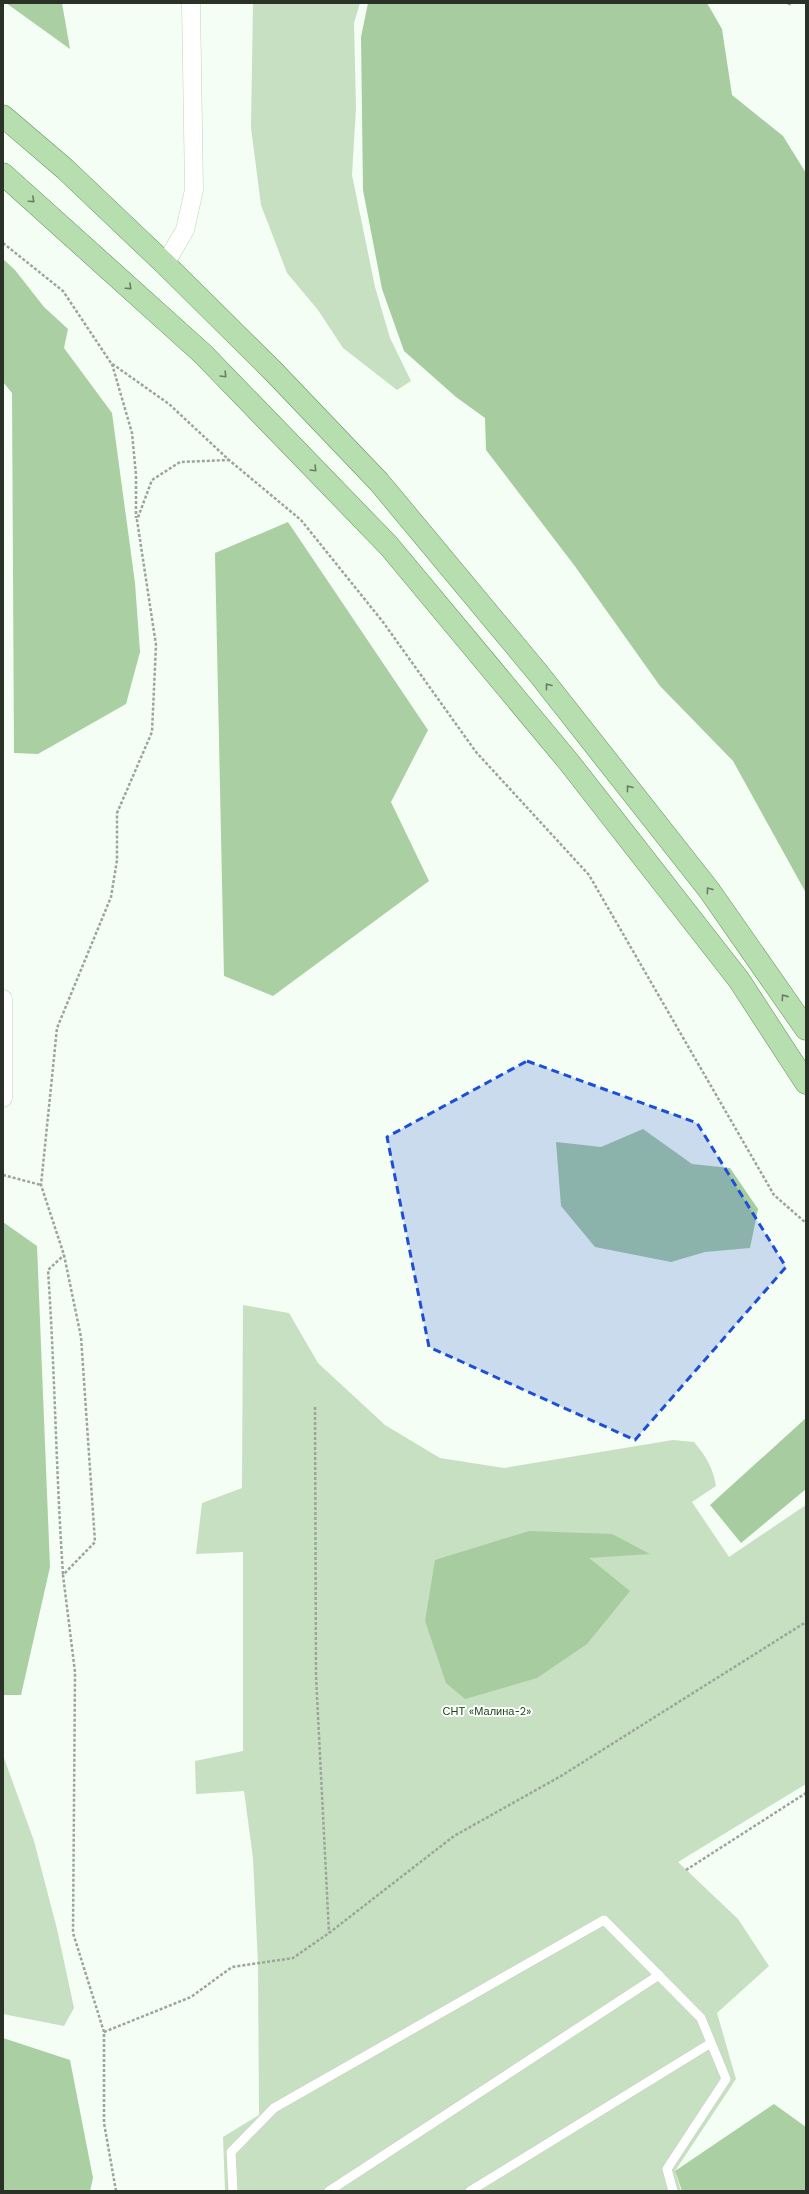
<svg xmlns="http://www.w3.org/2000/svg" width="809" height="2194" viewBox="0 0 809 2194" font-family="'Work Sans',sans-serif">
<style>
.green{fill:#c6e0c1}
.forest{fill:#aacfa2}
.water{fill:#a7cca0}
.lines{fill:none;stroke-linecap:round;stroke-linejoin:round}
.service-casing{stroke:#bfd4bb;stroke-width:10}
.minor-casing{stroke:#bfd4bb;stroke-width:19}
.primary-casing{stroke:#66945d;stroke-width:23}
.path{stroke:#9da59b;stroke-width:2.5;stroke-dasharray:3 2;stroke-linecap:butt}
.service{stroke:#fff;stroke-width:9}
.minor{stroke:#fff;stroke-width:18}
.primary{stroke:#b6deaf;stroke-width:22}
.oneway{stroke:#697f65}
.marked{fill:#1d4ed8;fill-opacity:0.2;stroke:#1d4ed8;stroke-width:3;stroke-dasharray:8 5;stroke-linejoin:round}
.labels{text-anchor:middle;stroke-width:4;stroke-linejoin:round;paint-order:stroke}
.park-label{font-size:11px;fill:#1a4a0f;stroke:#fff}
</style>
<rect width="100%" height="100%" fill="#f5fef4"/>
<g class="green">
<polygon points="253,3 360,3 354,23 356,108 352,175 375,287 390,338 411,381 397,390 343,348 318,310 287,273 261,205 251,128"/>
<path d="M243 1305 289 1313 318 1363 385 1425 440 1458 504 1468 673 1440 694 1442C706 1456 713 1468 716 1486L692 1502 729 1557 806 1505V1784L678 1862 738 1919 769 1966 717 2013 736 2079 675 2171 681 2191H225L223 2137 259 2115 258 1964 253 1858 244 1791 196 1794 195 1761 243 1751V1552L196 1554 202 1503 242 1488Z"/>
<polygon points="4,1758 34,1841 57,1929 74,2008 64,2026 3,2014"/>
</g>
<g class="forest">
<polygon points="6,3 62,3 70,49"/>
<polygon points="3,259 15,270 44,307 68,329 64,348 112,413 135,583 140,652 126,704 38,754 14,753 12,393 3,382"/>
<polygon points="288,522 428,730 391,802 429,881 273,996 224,976 215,553"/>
<polygon points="3,1222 37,1246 50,1567 21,1695 3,1695"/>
<polygon points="3,2038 70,2060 93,2178 90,2191 3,2191"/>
<polygon points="774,2104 806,2127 806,2191 682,2191 675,2171"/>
</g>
<g class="water">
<polygon points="368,3 707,3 722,29 732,95 783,136 806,173 806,893 733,761 660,686 574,565 486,450 485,418 456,397 404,351 382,289 363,190 361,37"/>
<polygon points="643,1129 692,1164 730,1168 758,1209 750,1248 705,1252 671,1262 595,1247 561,1206 556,1142 601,1147"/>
<polygon points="806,1418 806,1489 741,1543 710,1505"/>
<polygon points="529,1531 612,1534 650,1554 589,1558 630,1591 587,1644 537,1678 465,1699 446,1683 425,1621 435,1560"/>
</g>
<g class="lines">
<defs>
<g id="service">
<polyline points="233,2191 231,2152 274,2108 604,1920 701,2018 726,2079 667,2169 673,2191"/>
<polyline points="329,2191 659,1975"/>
<polyline points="470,2191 711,2043"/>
</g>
<g id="minor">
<polyline points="165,264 185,230 194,190 191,3"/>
<polyline points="3,999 3,1098"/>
</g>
<g id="primary">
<polyline points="3,116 65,169 165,264 274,372 379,482 538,673 709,890 806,1029"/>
<polyline points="3,174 203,354 389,546 568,761 739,980 806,1083"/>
</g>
</defs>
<use href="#service" class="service-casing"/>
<use href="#minor" class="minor-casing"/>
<use href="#primary" class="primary-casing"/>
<g class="path">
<polyline points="788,3 792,6"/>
<polyline points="3,243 63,291 111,363 169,404 229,460 301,520 383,622 476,752 589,875 774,1195 806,1223"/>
<polyline points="112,364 132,433 136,475 136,518"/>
<polyline points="3,1175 41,1185"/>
<polyline points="315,1407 316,1676 329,1933"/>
<path d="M63 1574C56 1473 55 1372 48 1270L64 1255"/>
<polyline points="686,1870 806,1793"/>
<polyline points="104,2032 191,1997 232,1967 293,1958 329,1933 454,1836 561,1776 806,1622"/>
<polyline points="116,2191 104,2123 104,2032 73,1933 75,1672 63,1575 95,1542 81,1337 64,1255 41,1185 57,1028 111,897 117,860 117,813 152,732 156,645 137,520 152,480 180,462 229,460"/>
</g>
<use href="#service" class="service"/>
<use href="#minor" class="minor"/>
<use href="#primary" class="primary"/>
</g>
<defs><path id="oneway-chevron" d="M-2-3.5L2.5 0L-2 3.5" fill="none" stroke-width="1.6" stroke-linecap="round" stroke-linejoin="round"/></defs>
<g class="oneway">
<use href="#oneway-chevron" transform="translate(32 200) rotate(42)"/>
<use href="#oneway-chevron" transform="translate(129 287) rotate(42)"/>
<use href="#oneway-chevron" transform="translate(224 375) rotate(46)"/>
<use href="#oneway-chevron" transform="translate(314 469) rotate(46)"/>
<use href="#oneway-chevron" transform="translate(548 686) rotate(-128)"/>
<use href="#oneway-chevron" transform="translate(629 788) rotate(-128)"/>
<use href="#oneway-chevron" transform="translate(709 890) rotate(-126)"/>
<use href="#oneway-chevron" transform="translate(784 997) rotate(-125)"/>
</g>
<path class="marked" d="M527 1061 697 1123 786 1267 635 1440 429 1347 387 1137Z"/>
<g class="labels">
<g class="park-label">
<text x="487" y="1715">СНТ «Малина-2»</text>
</g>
</g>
<rect width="809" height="2194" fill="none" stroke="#2a3228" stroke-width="8"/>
</svg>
